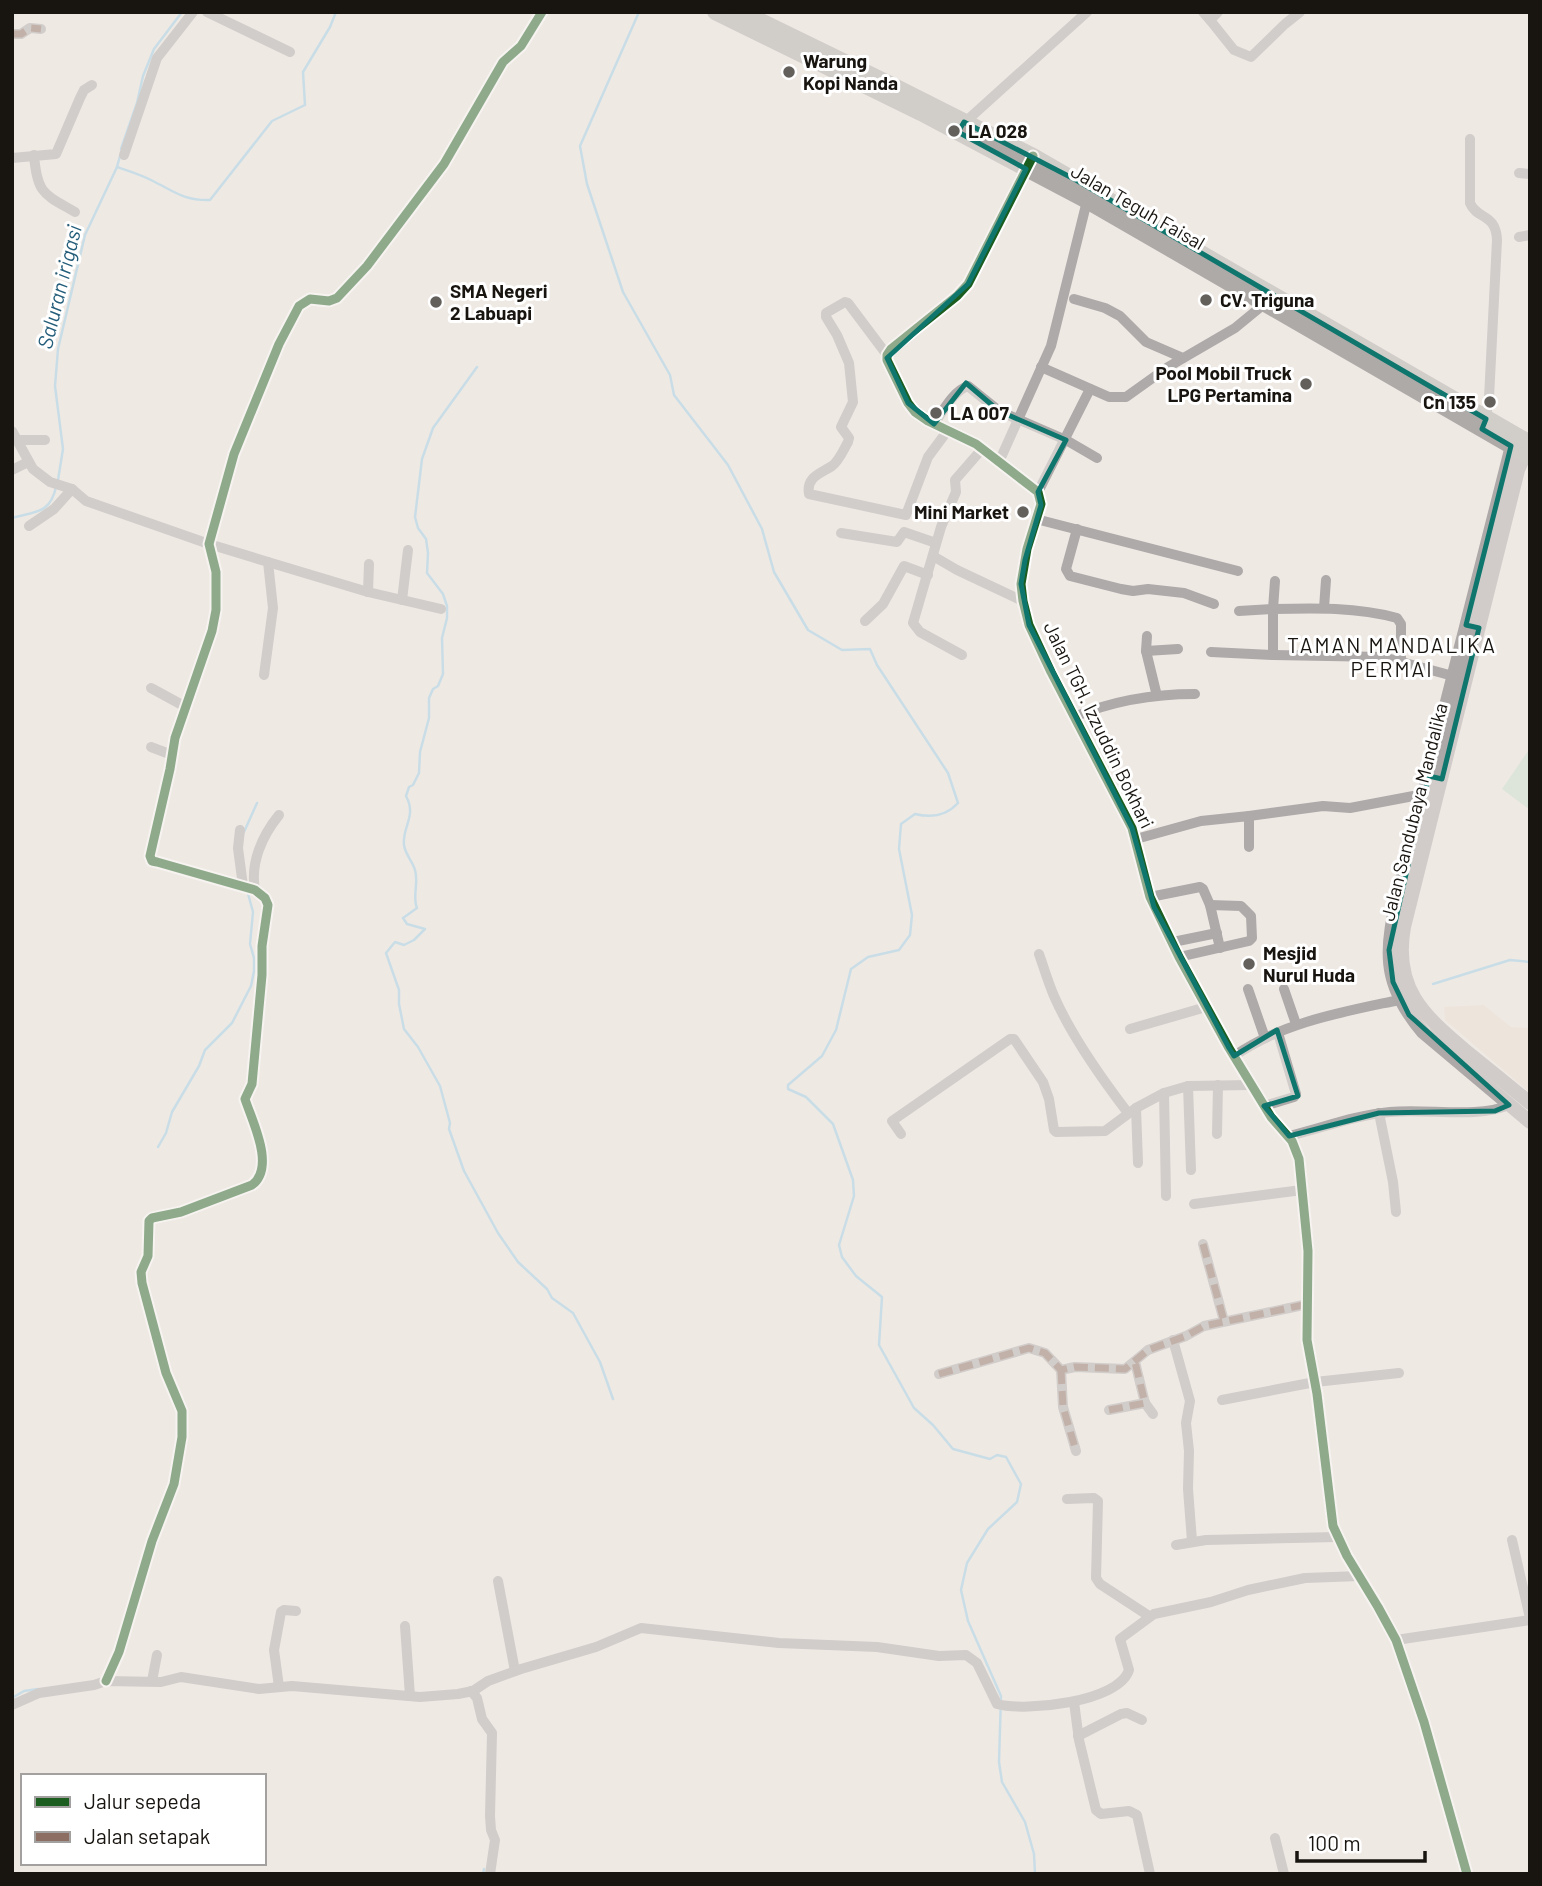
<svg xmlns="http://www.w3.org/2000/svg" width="1542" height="1886" viewBox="0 0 1542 1886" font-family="Barlow,sans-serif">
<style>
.industrial{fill:#ebdfd3}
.green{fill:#c8dfce}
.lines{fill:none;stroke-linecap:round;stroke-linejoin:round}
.stream{stroke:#9ccfeb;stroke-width:2.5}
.minor{stroke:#aeaaaa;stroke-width:10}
.tertiary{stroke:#aeaaaa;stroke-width:12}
.secondary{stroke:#ada9a8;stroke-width:14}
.trunk{stroke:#aeaaa8;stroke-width:16}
.quiet{stroke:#8d6e63;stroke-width:7;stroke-dasharray:14 7;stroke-linecap:butt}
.cycleway-casing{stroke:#fff;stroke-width:13}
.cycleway{stroke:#1b5e20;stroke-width:9}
.marked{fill:none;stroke:#0f766e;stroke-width:5;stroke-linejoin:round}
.poi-dot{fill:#635f5a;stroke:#fff;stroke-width:2.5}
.labels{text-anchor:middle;stroke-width:6;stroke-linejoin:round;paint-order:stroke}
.poi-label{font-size:19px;font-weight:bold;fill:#181410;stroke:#fff;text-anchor:start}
.street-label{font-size:19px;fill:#181410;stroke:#fff}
.water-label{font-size:21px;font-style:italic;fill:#235d7a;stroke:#fff}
.neighbourhood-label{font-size:21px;letter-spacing:2px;fill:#181410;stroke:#fff}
</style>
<rect width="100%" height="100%" fill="#efe9e4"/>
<polygon class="industrial" points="1484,1005 1511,1027 1530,1028 1530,1093 1445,1020 1444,1007"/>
<polygon class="green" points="1530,748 1530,810 1502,789"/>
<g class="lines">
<g class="stream">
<path d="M639 12 580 146 587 184 623 292 670 375 674 395 728 465 762 529 774 572 808 630 842 650 870 649 877 665 948 773 958 803C946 816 931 818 915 814L901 824 899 849 912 915 910 935 899 950 868 957 851 969 836 1030 822 1056 788 1085V1089L806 1097 833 1124 853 1180 854 1196 839 1245 842 1257 856 1276 882 1297 879 1345 914 1408 933 1425 953 1449 990 1459 997 1455 1006 1457 1021 1484 1017 1502 988 1529 967 1563 961 1590 968 1621 1001 1696 999 1762 1002 1782 1025 1822 1034 1854 1035 1874"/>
<polyline points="121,149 137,103 143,76 154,49 182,12"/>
<path d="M117 167C129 171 142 175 153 181 175 192 185 201 210 200L272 121 305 105 303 72 330 27 336 12"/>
<path d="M477 367 433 428 422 459 415 517 418 528 426 539 428 553 427 573 443 594 447 606V618L442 638 443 674 438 686 433 689 429 698V718L420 752 419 773 413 785 409 787 406 796C417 816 402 827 404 845 405 854 413 862 415 870 419 883 412 897 417 908L403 918 407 924 425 929 414 940 404 945 395 942 386 953 399 990V1004L404 1029 418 1047 440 1086 450 1123 449 1129 464 1171 498 1233 518 1262 547 1289 552 1298 573 1313 600 1362 613 1399"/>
<polyline points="58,480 63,449 55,386 58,349 85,235 117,167 120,156"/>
<path d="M12 518C36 511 50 514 56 487"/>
<polyline points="244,832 257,803"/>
<polyline points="1433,984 1510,960 1530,962"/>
<polyline points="158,1147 166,1133 172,1112 199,1066 205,1050 232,1023 251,986 254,971 254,958 250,944 253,912 247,890"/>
<polyline points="12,1698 24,1691 38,1689"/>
<polyline points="483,1874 484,1869"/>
</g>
<g class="minor">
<polyline points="207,12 290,52"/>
<polyline points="1203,12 1210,20 1218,12"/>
<polyline points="1210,20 1234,50 1251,57 1285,24 1300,12"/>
<polyline points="12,34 21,34 30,28 41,29"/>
<polyline points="963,124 1087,12"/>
<path d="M1470 139V203C1477 220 1496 213 1497 240L1489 398 1485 422"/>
<path d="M34 155C37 194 44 194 75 212"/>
<polyline points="124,155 157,58 193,12"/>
<polyline points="12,158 56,154 80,98 84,90 92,85"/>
<polyline points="1519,173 1530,174"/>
<polyline points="1519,237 1530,235"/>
<polyline points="1074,299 1105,308 1120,316 1146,342 1183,358"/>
<path d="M887 355 848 303 845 302 826 313V317L837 335 849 363 853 402 841 427 849 438 848 442C844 449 839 461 832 466 820 474 806 477 809 494L906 515 928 457 948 430"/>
<polyline points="1041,367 1109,397 1126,397 1168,367 1235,328 1269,300"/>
<path d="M934 424C943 411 953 391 968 386L999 411 1066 440 1097 458"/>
<polyline points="12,431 33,469 50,482 72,489 86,501 209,544 268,562 273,608 264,675"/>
<polyline points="19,440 45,440"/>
<polyline points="999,462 1051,346 1087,201"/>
<polyline points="12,470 28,462"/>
<polyline points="1038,492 1090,389"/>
<polyline points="1036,519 1238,571"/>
<polyline points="29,526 54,509 72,489"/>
<polyline points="1077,529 1066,569 1070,576 1121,589 1133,591 1148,589 1184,593 1214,604"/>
<polyline points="841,533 897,542 904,532 936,543"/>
<polyline points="933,556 957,570 1023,601"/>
<polyline points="268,562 368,592 441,609"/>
<polyline points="368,592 369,564"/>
<polyline points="402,600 408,550"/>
<polyline points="1324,608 1326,580"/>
<polyline points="1239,611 1273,609 1275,581"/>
<polyline points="865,621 883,604 904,566 928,575"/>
<polyline points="1147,636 1146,651 1157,696"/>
<polyline points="1146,651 1178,649"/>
<path d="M1211 652 1273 655V609C1315 608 1357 607 1397 618L1401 624V661"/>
<polyline points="962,655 920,632 913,623 941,527 956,492 955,480 982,449"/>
<polyline points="1273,655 1383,657 1453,676"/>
<polyline points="151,688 184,706"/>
<path d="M1074 717C1112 701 1154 694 1195 694"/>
<polyline points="151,747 172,755"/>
<polyline points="1249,816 1323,806 1350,808 1424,794"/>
<polyline points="240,830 238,848 243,886"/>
<polyline points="1136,839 1201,821 1249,816 1249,847"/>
<path d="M255 890C250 863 262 836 279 815"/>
<polyline points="1150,897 1200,887 1203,889 1210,905 1220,948"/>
<polyline points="1173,942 1217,933"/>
<path d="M1039 954C1044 968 1048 982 1054 996 1071 1035 1102 1079 1128 1113"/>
<polyline points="1179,957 1249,941 1252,938 1251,916 1241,906 1210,905"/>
<polyline points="1248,989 1265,1038"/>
<polyline points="1284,989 1296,1024"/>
<polyline points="1130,1029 1206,1007"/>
<path d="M1234 1056C1283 1022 1343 1012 1399 1000"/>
<polyline points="1188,1086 1191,1170"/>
<polyline points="1164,1093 1166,1196"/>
<polyline points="1264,1106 1294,1097 1296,1094 1278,1033"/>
<polyline points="1136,1108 1138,1163"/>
<polyline points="1379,1113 1393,1182 1396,1212"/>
<polyline points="901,1134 892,1121 1010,1039 1014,1039 1043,1082 1049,1099 1054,1130 1056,1132 1105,1131 1136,1108 1164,1093 1188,1086 1251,1085"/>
<polyline points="1217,1134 1218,1085"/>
<path d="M1289 1136C1322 1128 1356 1115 1390 1112 1427 1108 1476 1119 1509 1105"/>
<polyline points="1194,1204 1302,1190"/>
<polyline points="1203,1244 1224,1321"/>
<polyline points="1173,1340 1190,1401 1186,1423 1189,1451 1188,1489 1192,1541"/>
<polyline points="1061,1370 1063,1407 1076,1451"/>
<polyline points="939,1374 1029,1348 1045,1353 1061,1370 1075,1367 1125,1369 1148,1350 1186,1336 1204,1326 1308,1304"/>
<polyline points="1222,1400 1315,1382 1399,1373"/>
<polyline points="1145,1403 1153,1414"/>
<polyline points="1109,1410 1145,1403 1135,1362"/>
<polyline points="1067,1499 1094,1498 1098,1501 1096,1578 1100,1584 1149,1616"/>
<polyline points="1512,1540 1530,1618"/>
<polyline points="1176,1545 1206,1540 1337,1537"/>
<polyline points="498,1581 515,1671"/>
<polyline points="405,1626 410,1696"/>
<polyline points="1396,1640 1530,1620"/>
<path d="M106 1681 119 1652 152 1541 174 1484 182 1437V1411L166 1373 142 1283 141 1272 148 1256 149 1221 152 1218 181 1212 252 1185C276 1167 252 1121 245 1099L252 1084 262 975V946L268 905 265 898 255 890 157 862 152 861 150 856 170 769 175 738 212 631 216 610V572L209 544 234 454 279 344 299 306 310 299 329 301 337 298 367 266 444 164 503 62 521 46 542 12"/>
<polyline points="152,1681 157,1655"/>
<polyline points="279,1687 274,1650 281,1612 284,1610 296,1611"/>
<polyline points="471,1691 477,1698 482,1719 492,1733 490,1816 491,1830 495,1840 490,1874"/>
<polyline points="1074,1702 1079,1740 1096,1810 1101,1814 1129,1811 1137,1815 1150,1874"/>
<path d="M12 1705 39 1693 94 1685 106 1681 161 1682 181 1677 259 1689 292 1686 420 1697 458 1694 473 1691 488 1681 521 1669 596 1647 641 1628 779 1643 877 1647 939 1656 966 1655 977 1663 997 1704C1026 1712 1119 1702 1129 1670L1120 1639 1154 1614 1211 1602 1248 1590 1305 1578 1360 1576"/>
<polyline points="1078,1736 1121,1714 1127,1713 1142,1720"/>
<polyline points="1275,1838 1284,1874"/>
</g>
<polyline class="tertiary" points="1029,163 968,284 957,296 891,349 887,355 887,360 908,403 915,412 928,421 976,444 1038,492 1041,504 1027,549 1021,584 1023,601 1029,625 1051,672 1132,828 1150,897 1179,957 1229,1048 1271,1117 1292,1141 1299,1159 1308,1251 1307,1340 1317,1394 1333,1526 1347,1556 1378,1607 1396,1640 1424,1722 1467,1874"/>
<g class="secondary">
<path d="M1514 438 1400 887C1386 948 1380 981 1423 1032L1530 1122"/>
<path d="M1529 445 1518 470 1404 927C1393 988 1423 1015 1466 1051 1487 1068 1509 1086 1530 1103"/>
</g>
<g class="trunk">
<polyline points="715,12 921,113 1087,201 1530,457"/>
<polyline points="742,12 892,85 1033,156 1530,443"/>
</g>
<g class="quiet">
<polyline points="12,34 21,34 30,28 41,29"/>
<polyline points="1203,1244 1224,1321"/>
<polyline points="1061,1370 1063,1407 1076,1451"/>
<polyline points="939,1374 1029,1348 1045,1353 1061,1370 1075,1367 1125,1369 1148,1350 1186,1336 1204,1326 1308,1304"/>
<polyline points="1109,1410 1145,1403 1135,1362"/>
</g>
<defs>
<g id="cycleway">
<polyline points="1033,156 968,284 957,296 891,349 887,355 887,360 908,403 915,412 928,421 976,444 1038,492 1041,504 1027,549 1021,584 1023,601 1029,625 1051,672 1132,828 1150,897 1179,957 1229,1048 1271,1117 1292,1141 1299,1159 1308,1251 1307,1340 1317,1394 1333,1526 1347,1556 1378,1607 1396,1640 1424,1722 1467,1874"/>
<path d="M106 1681 119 1652 152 1541 174 1484 182 1437V1411L166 1373 142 1283 141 1272 148 1256 149 1221 152 1218 181 1212 252 1185C276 1167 252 1121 245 1099L252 1084 262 975V946L268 905 265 898 255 890 157 862 152 861 150 856 170 769 175 738 212 631 216 610V572L209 544 234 454 279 344 299 306 310 299 329 301 337 298 367 266 444 164 503 62 521 46 542 12"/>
</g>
</defs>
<use href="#cycleway" class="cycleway-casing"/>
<use href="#cycleway" class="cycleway"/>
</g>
<path d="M0 0H1542V1886H0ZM964 122 1076 180 1486 419 1482 429 1511 446 1466 625 1479 628 1442 779 1429 776 1424 794 1389 950 1393 982 1409 1015 1509 1105 1495 1111 1379 1113 1289 1136 1264 1106 1298 1096 1277 1030 1234 1056 1229 1048 1154 907 1132 828 1029 625 1021 584 1025 560 1041 505 1038 492 1066 440 999 411 966 383 934 424 908 403 887 358 968 284 1026 169 958 132Z" fill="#efe9e4" fill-opacity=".55" fill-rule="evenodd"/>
<path class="marked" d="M964 122 1076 180 1486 419 1482 429 1511 446 1466 625 1479 628 1442 779 1429 776 1424 794 1389 950 1393 982 1409 1015 1509 1105 1495 1111 1379 1113 1289 1136 1264 1106 1298 1096 1277 1030 1234 1056 1229 1048 1154 907 1132 828 1029 625 1021 584 1025 560 1041 505 1038 492 1066 440 999 411 966 383 934 424 908 403 887 358 968 284 1026 169 958 132Z"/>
<g class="poi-dot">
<circle cx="789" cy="72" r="7"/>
<circle cx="954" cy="131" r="7"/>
<circle cx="1206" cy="300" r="7"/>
<circle cx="436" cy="302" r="7"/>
<circle cx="1306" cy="384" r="7"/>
<circle cx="1490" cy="402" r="7"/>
<circle cx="936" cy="413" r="7"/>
<circle cx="1023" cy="512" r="7"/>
<circle cx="1249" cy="964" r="7"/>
</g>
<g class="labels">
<g class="poi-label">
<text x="803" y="68">Warung<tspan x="803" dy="22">Kopi Nanda</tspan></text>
<text x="968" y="138">LA 028</text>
<text x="450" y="298">SMA Negeri<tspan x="450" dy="22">2 Labuapi</tspan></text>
<text x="1220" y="307">CV. Triguna</text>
<text x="1292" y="380" text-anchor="end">Pool Mobil Truck<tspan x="1292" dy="22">LPG Pertamina</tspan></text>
<text x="1476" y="409" text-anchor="end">Cn 135</text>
<text x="950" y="420">LA 007</text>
<text x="1009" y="519" text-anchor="end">Mini Market</text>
<text x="1263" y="960">Mesjid<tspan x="1263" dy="22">Nurul Huda</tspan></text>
</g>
<g class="street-label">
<text transform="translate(1138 207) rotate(30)" y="7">Jalan Teguh Faisal</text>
<text transform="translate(1099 725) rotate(64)" y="7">Jalan TGH. Izzuddin Bokhari</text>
<text transform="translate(1414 812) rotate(-76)" y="7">Jalan Sandubaya Mandalika</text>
</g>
<g class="water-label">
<text transform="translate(60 287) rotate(-76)" y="7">Saluran irigasi</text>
</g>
<g class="neighbourhood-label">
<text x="1392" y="653">TAMAN MANDALIKA<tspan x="1392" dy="24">PERMAI</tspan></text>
</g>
</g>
<rect width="1542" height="1886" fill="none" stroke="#181410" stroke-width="28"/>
<rect x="21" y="1774" width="245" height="91" fill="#ffffff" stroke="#a3a19f" stroke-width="2"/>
<rect x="35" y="1797" width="35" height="10" fill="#1b5e20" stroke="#a3a19f" stroke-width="2"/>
<text x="84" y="1809" font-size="21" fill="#181410">Jalur sepeda</text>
<rect x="35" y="1832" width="35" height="10" fill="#8d6e63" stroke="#a3a19f" stroke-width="2"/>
<text x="84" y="1844" font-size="21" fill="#181410">Jalan setapak</text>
<path d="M1297 1851v10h128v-10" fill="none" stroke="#181410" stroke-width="3.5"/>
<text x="1308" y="1851" font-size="21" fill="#181410" stroke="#ffffff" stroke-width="5" paint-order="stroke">100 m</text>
</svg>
